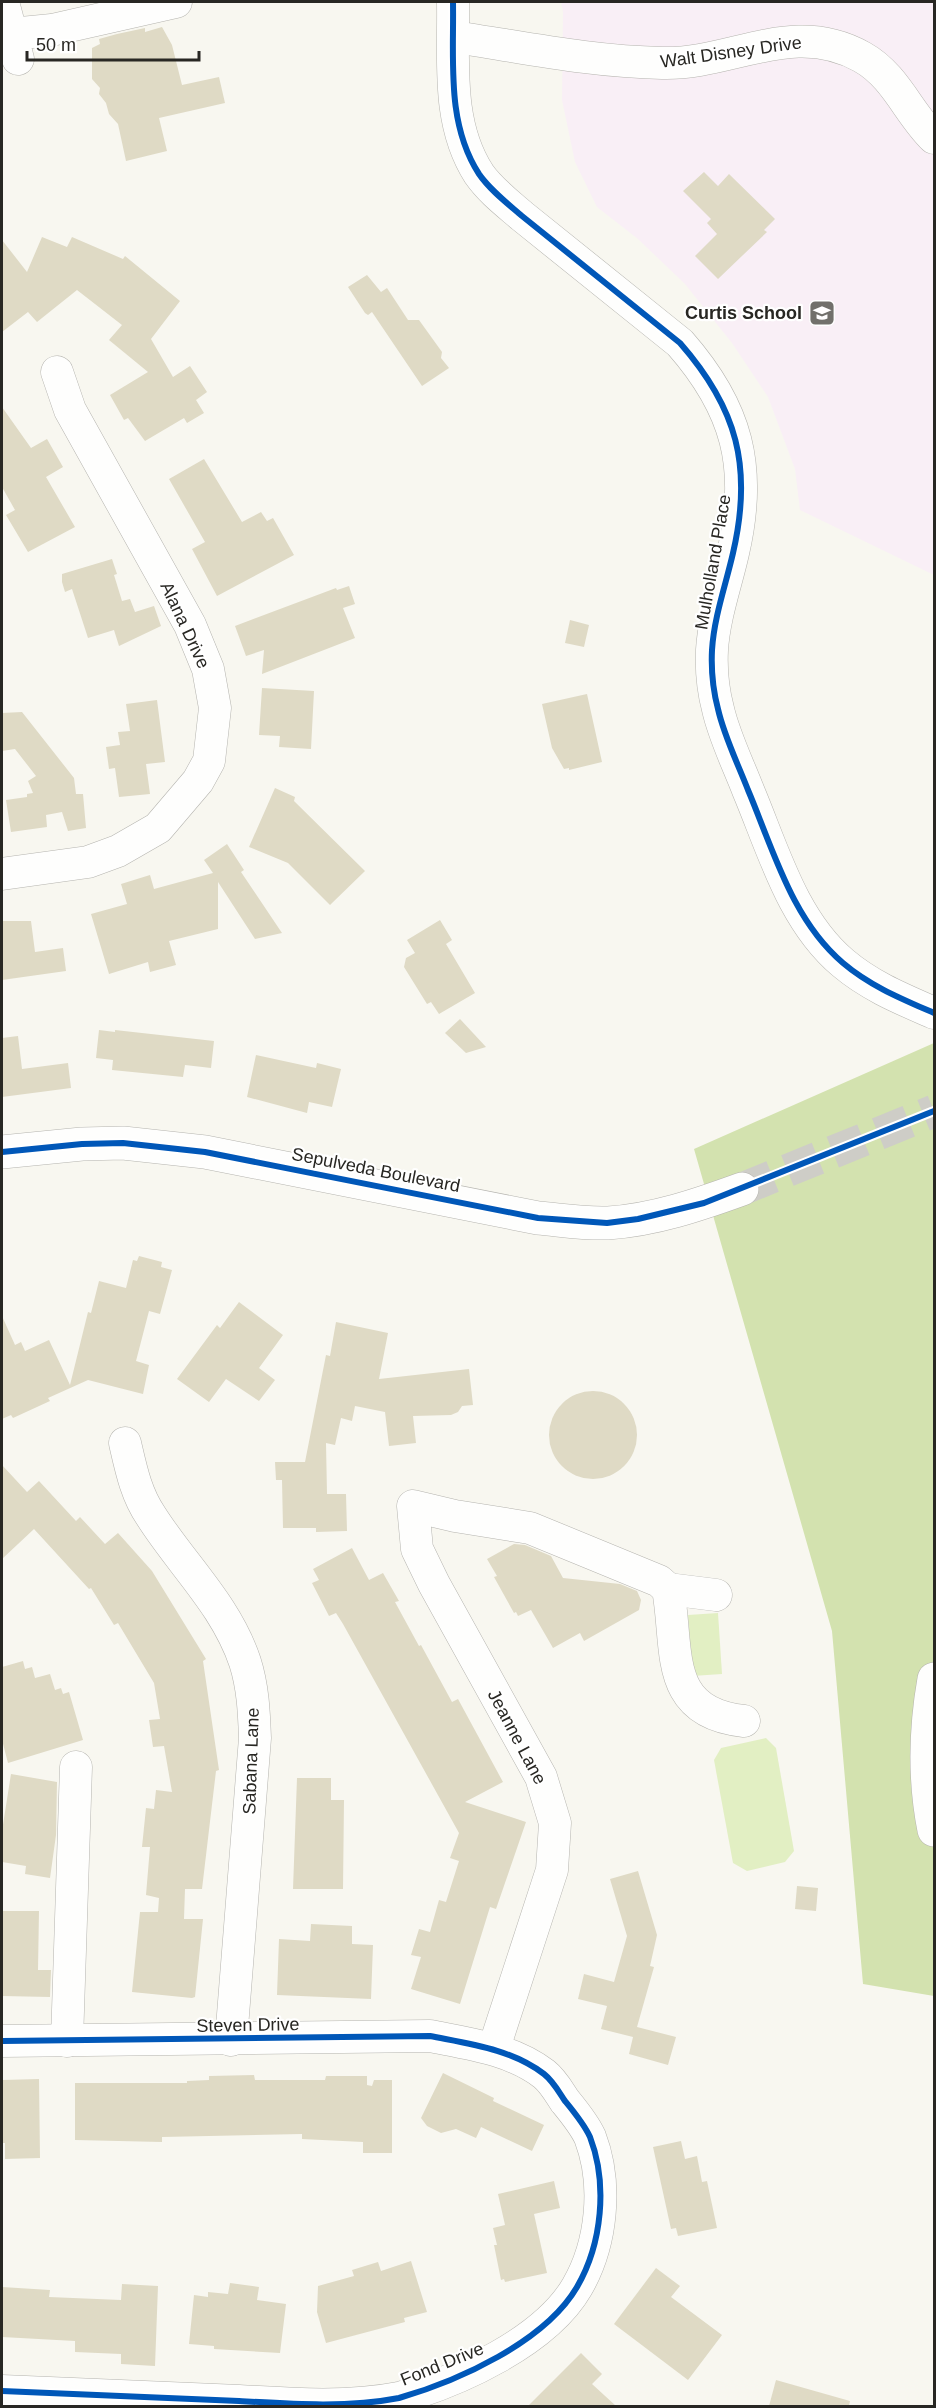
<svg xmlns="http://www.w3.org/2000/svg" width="936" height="2408" viewBox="0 0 936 2408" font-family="Arial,sans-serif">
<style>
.education{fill:#f9eff6}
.green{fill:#e2efc3}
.forest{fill:#d3e2af}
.building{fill:#dfdac5}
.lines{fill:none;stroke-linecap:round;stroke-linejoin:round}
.major-tunnel{stroke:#cecdc7;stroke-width:33;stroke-dasharray:33 16;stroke-linecap:butt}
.minor-casing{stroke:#b5b4af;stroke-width:33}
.major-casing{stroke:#b5b4af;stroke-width:34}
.minor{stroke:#fefefd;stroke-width:32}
.major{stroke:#fefefd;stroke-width:33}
.cycleway-casing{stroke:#fff;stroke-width:10}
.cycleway{stroke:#0057b8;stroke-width:6}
.labels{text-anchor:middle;stroke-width:4.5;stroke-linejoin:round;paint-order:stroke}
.street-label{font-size:18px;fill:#282723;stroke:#fff}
.poi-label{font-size:18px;font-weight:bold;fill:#282723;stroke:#fff;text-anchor:end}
</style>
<rect width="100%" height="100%" fill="#f8f7f0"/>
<polygon class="education" points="561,2 934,2 934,575 800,510 795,469 768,397 732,343 685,284 638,239 597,207 575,162 562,100 563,12"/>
<g class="green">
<polygon points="718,1613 722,1674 692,1676 688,1615"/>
<polygon points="766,1738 776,1748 794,1851 785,1862 747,1871 733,1863 714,1760 721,1748"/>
</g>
<polygon class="forest" points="934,1043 934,1996 863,1984 832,1631 694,1149"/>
<g class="building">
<polygon points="162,27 172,45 182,85 219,77 225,103 159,118 167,151 126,161 118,124 109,114 106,103 99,94 100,88 92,79 92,48 100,44 99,39 117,34 145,28 145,32"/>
<polygon points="704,172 718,186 729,174 775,219 764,230 767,232 718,279 695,256 717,234 707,223 711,219 683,191"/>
<polygon points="42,237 67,247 72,237 123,259 125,256 180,301 151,339 173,377 190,366 207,392 196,400 204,413 187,423 184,418 145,441 128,418 124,420 110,395 148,372 109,340 122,325 77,290 37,322 28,312 2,332 2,240 27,272"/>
<polygon points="367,275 381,292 387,288 408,320 419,320 442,352 441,358 449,368 422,386 372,312 368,315 365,313 348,287"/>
<polygon points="2,407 31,448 47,439 63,467 46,477 75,527 28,552 6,515 15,510 2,487"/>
<polygon points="204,459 242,522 261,512 267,521 273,518 294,555 217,596 192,549 205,542 169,479"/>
<polygon points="112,559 117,574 114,575 122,601 130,599 135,612 154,606 161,626 119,646 114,630 88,638 72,589 65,592 62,582 62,574"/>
<polygon points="349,586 355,604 343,608 355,638 262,674 264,650 246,656 235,626 336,588 337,590"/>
<polygon points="570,620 589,625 584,647 565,643"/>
<polygon points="262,688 314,691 311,749 279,747 280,736 259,735"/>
<polygon points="587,694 602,762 569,770 569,768 564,769 552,748 542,704"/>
<polygon points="157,700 165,762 146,764 150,794 119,797 115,768 109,769 106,747 120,745 118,732 130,731 126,704"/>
<polygon points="22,712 74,778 76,794 83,794 86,828 68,831 62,812 46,815 47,827 11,832 6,800 27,797 27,794 33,793 28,781 36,776 15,749 2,751 2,713"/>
<polygon points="275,788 295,797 294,801 365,871 330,905 288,863 249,847"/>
<polygon points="227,844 244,870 241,872 282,933 255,939 218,882 218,929 169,941 176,965 150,972 148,962 109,974 91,914 127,904 121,884 150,875 154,889 213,873 204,860"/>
<polygon points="440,920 452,940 446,944 475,993 439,1014 431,1002 427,1004 404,967 406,958 415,953 407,940"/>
<polygon points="2,921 31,921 35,952 63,948 66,971 2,980"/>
<polygon points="460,1019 486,1047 466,1053 445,1033"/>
<polygon points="99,1030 115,1032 115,1030 214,1041 211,1068 185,1065 183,1077 112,1070 113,1060 96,1058"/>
<polygon points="18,1036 22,1069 68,1063 71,1088 2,1097 2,1038"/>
<polygon points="256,1055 316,1068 317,1063 341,1069 332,1107 309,1102 307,1113 247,1097"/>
<polygon points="139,1256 162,1262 161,1267 172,1270 160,1314 149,1311 136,1361 149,1365 143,1394 88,1380 48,1398 50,1401 13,1418 11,1415 2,1419 2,1316 15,1345 21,1342 25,1351 49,1340 70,1385 88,1312 91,1313 99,1281 126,1288 133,1260 137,1261"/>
<polygon points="239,1302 283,1335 259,1368 275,1380 259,1401 226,1379 209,1402 177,1379 217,1325 220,1328"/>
<polygon points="336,1322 388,1333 379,1379 469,1369 473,1405 462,1406 458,1412 451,1415 413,1416 416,1443 389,1446 385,1412 355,1406 352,1421 341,1418 335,1445 326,1443 327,1494 346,1494 347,1531 316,1532 316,1528 283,1528 282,1480 276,1480 275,1462 305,1462 326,1355 330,1356"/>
<circle cx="593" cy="1435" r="44"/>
<polygon points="2,1465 27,1492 39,1481 76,1521 80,1517 105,1544 118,1533 152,1571 206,1659 203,1661 219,1770 216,1771 202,1889 185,1889 184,1919 203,1919 195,1997 192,1998 132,1992 140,1912 158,1912 159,1898 146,1895 150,1847 142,1847 146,1808 154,1809 156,1790 172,1792 164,1746 153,1747 149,1720 160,1719 154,1683 118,1623 114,1625 91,1588 89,1589 34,1529 2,1559"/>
<polygon points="514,1544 525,1545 551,1556 563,1578 620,1584 637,1591 641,1600 639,1610 584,1641 580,1633 553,1648 531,1610 518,1616 516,1612 514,1613 494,1577 497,1576 487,1559"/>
<polygon points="352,1548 369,1580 383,1573 399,1601 395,1602 419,1646 421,1645 452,1702 458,1699 503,1782 465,1802 526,1822 496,1909 490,1907 460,2004 411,1989 421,1957 411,1955 419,1929 430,1932 439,1900 446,1902 459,1861 450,1858 459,1833 343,1624 336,1613 329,1616 312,1583 319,1580 313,1569"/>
<polygon points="23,1661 25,1669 32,1667 35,1678 50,1674 55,1690 61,1688 63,1694 69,1692 83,1740 8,1763 2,1740 2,1667"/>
<polygon points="11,1774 57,1782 56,1835 50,1878 25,1874 26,1866 2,1862 2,1831"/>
<polygon points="297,1778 331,1778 331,1800 344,1800 343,1889 293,1889"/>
<polygon points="638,1871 657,1935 650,1966 654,1967 637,2027 676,2037 668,2065 629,2054 633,2037 601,2029 607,2006 578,1999 584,1974 614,1982 627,1936 610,1879"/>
<polygon points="797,1886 818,1888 816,1911 795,1909"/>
<polygon points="2,1911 39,1911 38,1970 51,1970 50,1997 2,1996"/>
<polygon points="311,1924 352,1926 352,1944 373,1945 371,1999 277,1995 279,1939 310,1941"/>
<polygon points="443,2073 494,2098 493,2101 544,2125 532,2151 481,2127 476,2138 456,2129 441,2133 427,2126 421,2118"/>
<polygon points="254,2075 255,2080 325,2080 326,2076 367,2076 367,2085 372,2086 374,2080 392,2080 392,2153 363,2153 363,2142 302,2139 302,2134 162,2137 162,2142 75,2140 75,2083 187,2083 187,2081 209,2080 209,2076"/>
<polygon points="39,2079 40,2158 5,2159 5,2143 2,2143 2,2080"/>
<polygon points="681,2141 685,2159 697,2156 702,2182 707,2181 717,2228 678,2236 676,2228 671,2229 653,2147"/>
<polygon points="554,2181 560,2208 534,2214 547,2273 505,2282 504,2279 501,2280 494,2245 497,2245 493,2228 505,2225 498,2194"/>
<polygon points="411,2261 427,2312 404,2318 405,2322 326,2343 317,2312 318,2286 354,2276 352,2270 378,2262 381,2271"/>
<polygon points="656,2268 680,2286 671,2297 722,2335 688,2380 614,2324"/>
<polygon points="230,2283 259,2287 257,2300 286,2304 280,2353 214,2349 214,2346 189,2344 194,2295 208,2297 208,2292 228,2294"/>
<polygon points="122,2284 158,2286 155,2366 121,2364 121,2354 75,2352 75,2341 2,2337 2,2287 50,2290 49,2297 121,2300"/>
<polygon points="581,2353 602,2374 592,2384 616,2406 528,2406"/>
<polygon points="776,2380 850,2401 849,2406 769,2406"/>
</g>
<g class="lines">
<polyline class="major-tunnel" points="742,1189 934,1111"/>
<defs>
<g id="minor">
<polyline points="3,2 18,59"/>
<path d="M453 2C454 60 446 123 479 174 490 190 507 203 522 216L680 343C737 408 753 467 733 553 726 584 714 617 712 650 711 670 713 690 718 709 724 736 738 764 748 790 773 849 792 920 843 963 870 986 902 999 934 1013"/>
<polyline points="11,34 52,30 176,2"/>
<path d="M454 37C522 47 592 62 662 63 732 65 793 18 862 57 896 76 908 113 934 138"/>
<polyline points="2,874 88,862 118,851 158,828 198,781 209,761 215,708 208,669 190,625 70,410 57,372"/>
<path d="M125 1443C131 1469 136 1494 151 1516 182 1565 226 1605 245 1662 253 1687 254 1712 255 1738L231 2040"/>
<polyline points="668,1589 716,1595"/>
<path d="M2 2041 430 2036C470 2044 511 2049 544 2074 553 2081 559 2092 565 2101 574 2112 584 2124 590 2137 608 2184 602 2244 577 2287 545 2342 458 2381 399 2398 348 2408 291 2404 239 2401 160 2398 81 2395 2 2391"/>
<polyline points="67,2041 76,1767"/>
<path d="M494 2048 552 1870 555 1823 541 1777 434 1584 417 1549 413 1506 455 1516 530 1528 659 1581 668 1589C679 1648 662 1713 744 1721"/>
</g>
<g id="major">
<path d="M2 1152 82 1144 123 1143 205 1152 538 1218C561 1220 585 1224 608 1223 654 1220 698 1205 742 1189"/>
<path d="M934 1679C925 1730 924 1780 934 1830"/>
</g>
</defs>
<use href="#minor" class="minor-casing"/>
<use href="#major" class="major-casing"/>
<use href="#minor" class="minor"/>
<use href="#major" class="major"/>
<defs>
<g id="cycleway">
<path d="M453 2C454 60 446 123 479 174 490 190 507 203 522 216L680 343C737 408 753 467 733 553 726 584 714 617 712 650 711 670 713 690 718 709 724 736 738 764 748 790 773 849 792 920 843 963 870 986 902 999 934 1013"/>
<polyline points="2,1152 82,1144 123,1143 205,1152 538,1218 607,1223 638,1219 704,1203 934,1111"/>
<path d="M2 2041 430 2036C470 2044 511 2049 544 2074 553 2081 559 2092 565 2101 574 2112 584 2124 590 2137 608 2184 602 2244 577 2287 545 2342 458 2381 399 2398 348 2408 291 2404 239 2401 160 2398 81 2395 2 2391"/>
</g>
</defs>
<use href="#cycleway" class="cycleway-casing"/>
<use href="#cycleway" class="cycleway"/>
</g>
<defs>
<symbol id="school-square" viewBox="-11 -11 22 22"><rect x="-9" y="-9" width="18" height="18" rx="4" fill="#71706b" stroke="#fff"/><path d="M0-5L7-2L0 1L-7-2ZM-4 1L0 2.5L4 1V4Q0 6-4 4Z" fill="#fff"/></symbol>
</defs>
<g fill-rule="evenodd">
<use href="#school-square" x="807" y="298" width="30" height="30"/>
</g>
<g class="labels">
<g class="street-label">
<text transform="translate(731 52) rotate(-8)" y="6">Walt Disney Drive</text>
<text transform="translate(713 562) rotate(-80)" y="6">Mulholland Place</text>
<text transform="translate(185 625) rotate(65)" y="6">Alana Drive</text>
<text transform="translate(376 1170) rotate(11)" y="6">Sepulveda Boulevard</text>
<text transform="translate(517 1737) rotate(62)" y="6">Jeanne Lane</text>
<text transform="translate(251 1761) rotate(-88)" y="6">Sabana Lane</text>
<text transform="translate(248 2025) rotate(-1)" y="6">Steven Drive</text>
<text transform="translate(442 2364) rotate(-22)" y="6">Fond Drive</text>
</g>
<g class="poi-label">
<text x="802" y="319">Curtis School</text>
</g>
</g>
<rect width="936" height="2408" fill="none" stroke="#282723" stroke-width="6"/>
<path d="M27 51v9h172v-9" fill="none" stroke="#282723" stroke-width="3"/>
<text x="36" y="51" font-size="18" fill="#282723" stroke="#ffffff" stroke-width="4.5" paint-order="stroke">50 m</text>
</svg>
